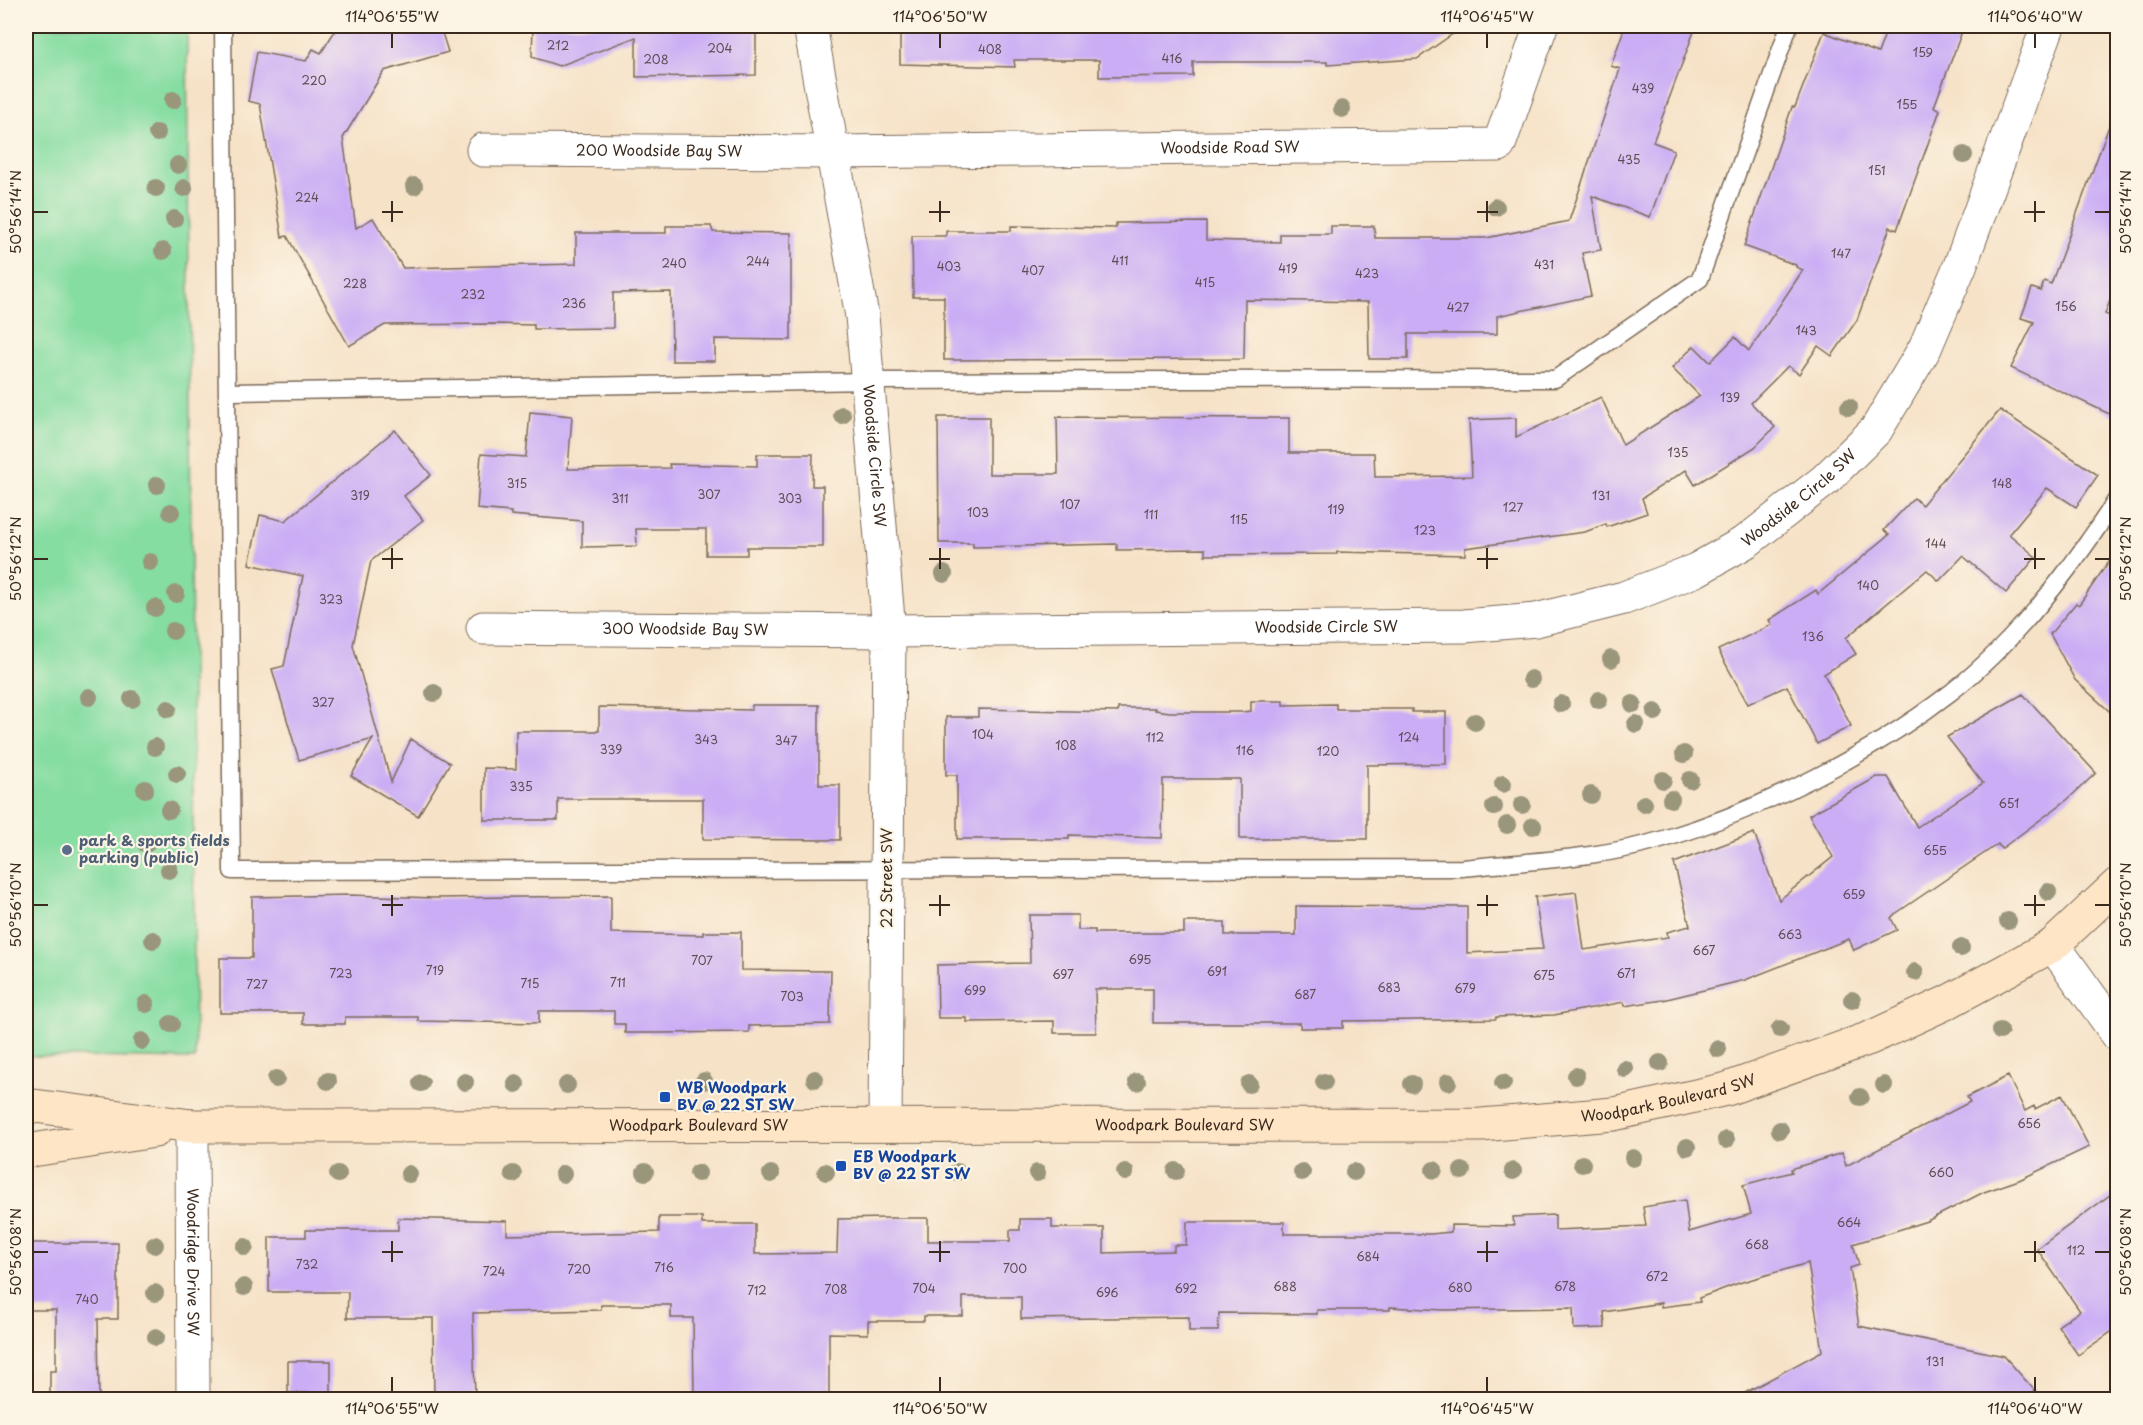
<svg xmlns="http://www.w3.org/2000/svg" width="2143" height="1425" viewBox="0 0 2143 1425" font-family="'Playpen Sans',sans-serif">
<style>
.green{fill:#85dda2;stroke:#608460;stroke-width:1.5}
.building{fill:#caadf5}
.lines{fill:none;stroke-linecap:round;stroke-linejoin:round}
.lane-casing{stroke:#7c6a59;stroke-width:19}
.street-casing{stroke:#7c6a59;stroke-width:35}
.secondary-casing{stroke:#7c6a59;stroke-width:35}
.lane{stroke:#fff;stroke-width:16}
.street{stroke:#fff;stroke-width:33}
.secondary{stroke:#fde5c5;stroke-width:33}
.tree{fill:#9a967c}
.ticks{fill:none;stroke:#3b2a1e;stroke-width:2}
.service-dot{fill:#5c6f8a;stroke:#fcf5e5;stroke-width:2}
.transit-dot{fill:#1a4fb4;stroke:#fcf5e5;stroke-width:2}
.labels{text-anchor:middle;stroke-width:4.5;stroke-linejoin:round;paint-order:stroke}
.number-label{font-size:12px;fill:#5f4b54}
.street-label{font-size:15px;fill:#3b2a1e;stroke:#fcf5e5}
.service-label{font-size:15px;font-weight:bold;fill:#4e5e75;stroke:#fcf5e5;text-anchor:start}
.transit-label{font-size:15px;font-weight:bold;fill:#164399;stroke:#fcf5e5;text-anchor:start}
.neatline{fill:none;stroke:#3b2a1e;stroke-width:2}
.ticks-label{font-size:15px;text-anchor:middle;fill:#3b2a1e}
</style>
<rect width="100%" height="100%" fill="#fcf5e5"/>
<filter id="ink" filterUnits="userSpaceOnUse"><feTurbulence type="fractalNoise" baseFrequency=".0167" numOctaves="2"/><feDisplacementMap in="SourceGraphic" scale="12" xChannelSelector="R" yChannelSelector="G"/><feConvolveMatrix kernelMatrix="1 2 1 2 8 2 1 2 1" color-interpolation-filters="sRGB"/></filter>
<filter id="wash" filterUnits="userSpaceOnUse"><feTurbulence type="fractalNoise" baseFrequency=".008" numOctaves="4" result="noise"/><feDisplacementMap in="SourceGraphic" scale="24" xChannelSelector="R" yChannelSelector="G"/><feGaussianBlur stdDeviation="1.35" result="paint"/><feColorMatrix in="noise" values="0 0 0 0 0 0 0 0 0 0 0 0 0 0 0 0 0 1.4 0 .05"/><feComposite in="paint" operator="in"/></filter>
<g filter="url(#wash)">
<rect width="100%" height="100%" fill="#f6e2c7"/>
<polygon class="green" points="26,26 187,26 195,1059 26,1056"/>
<g id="blocks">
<g class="building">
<polygon points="338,26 440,26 448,52 384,71 343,138 356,228 373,218 403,268 576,264 576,233 666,233 666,226 711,226 713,232 791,233 791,340 715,339 715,361 672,361 671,292 613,293 613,328 534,329 534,325 493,324 385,325 349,346 287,236 282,237 260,104 248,101 257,52 306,61 313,49 321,53"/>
<polygon points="533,26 756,26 756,75 636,77 636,37 559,66 532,57"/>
<polygon points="900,26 1464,26 1417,59 1327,65 1327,62 1193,62 1193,76 1099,77 1099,60 1014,60 1015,67 900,64"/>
<polygon points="1625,26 1696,26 1653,142 1674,150 1650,217 1592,196 1601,250 1582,253 1591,296 1497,316 1497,334 1408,334 1408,359 1369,359 1368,302 1245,300 1244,359 944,360 944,297 913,297 912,236 946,236 946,231 1011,231 1011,226 1116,228 1116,223 1206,222 1206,240 1280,242 1280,234 1331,234 1331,226 1374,226 1375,238 1486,238 1569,221 1620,69 1611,66"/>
<polygon points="1888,26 1964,26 1934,107 1940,110 1897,230 1890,227 1857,320 1832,356 1818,346 1799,374 1788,366 1751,403 1775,427 1755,447 1695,485 1686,470 1642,498 1647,513 1607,527 1606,524 1585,532 1465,548 1465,555 1337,552 1337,554 1205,555 1205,549 1117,550 1117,544 973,547 973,543 939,543 938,417 989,417 989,474 1058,474 1057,417 1289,418 1289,453 1374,453 1375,477 1472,476 1469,420 1516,418 1516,437 1601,397 1623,445 1700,396 1672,368 1694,346 1710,362 1735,337 1749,351 1803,270 1796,267 1796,265 1744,246 1792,107 1795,107 1824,32 1878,53"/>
<polygon points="2113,115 2118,116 2118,278 2105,314 2118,319 2118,343 2111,364 2118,367 2118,418 2011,368 2034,322 2021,318 2032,288 2041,291 2044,281 2051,284"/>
<polygon points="2000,410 2098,475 2076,507 2047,488 2009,534 2036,557 2006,593 1963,556 1939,581 1927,570 1846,638 1856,654 1824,674 1851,726 1817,744 1787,686 1748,704 1718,650 1772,625 1769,620 1816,590 1818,594 1889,535 1884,530 1914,498 1922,505"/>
<polygon points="530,412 572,416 568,469 670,468 669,464 757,466 757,454 813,454 812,486 823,486 823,547 747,547 747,555 706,555 706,529 636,529 637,546 582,547 582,521 511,515 511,512 477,509 481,454 526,457"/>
<polygon points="395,430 431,475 404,496 423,520 371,561 353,645 391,782 411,739 450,763 418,816 351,776 373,739 299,760 272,669 284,666 303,576 249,564 260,515 285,521"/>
<polygon points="2118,548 2118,719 2075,680 2050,634 2076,603 2079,605"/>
<polygon points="2023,694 2096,773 2068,799 2001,849 1998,844 1895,914 1891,918 1897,930 1854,950 1849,939 1745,980 1663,1000 1625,1006 1624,1002 1554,1015 1496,1017 1496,1019 1343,1021 1343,1028 1300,1028 1300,1023 1153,1023 1153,989 1095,989 1096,1033 1054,1033 1054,1021 967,1022 967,1018 938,1018 937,965 1030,963 1029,915 1078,915 1078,930 1095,930 1095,933 1184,933 1184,922 1225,922 1225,935 1296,935 1296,906 1467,907 1467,953 1543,949 1535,897 1576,892 1584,950 1668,937 1667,932 1690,926 1674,863 1754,833 1779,900 1833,857 1809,815 1877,777 1888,777 1917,827 1983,783 1947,737"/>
<polygon points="1251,701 1283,701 1283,705 1336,704 1336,709 1412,709 1412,712 1446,712 1446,764 1367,765 1367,839 1240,839 1240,779 1163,779 1162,838 1069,835 1069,839 957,839 957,775 946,775 946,717 978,717 978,709 1118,712 1118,708 1155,708 1155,710 1170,712 1242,712 1251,711"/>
<polygon points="752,705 819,705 819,785 840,785 840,840 703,839 703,799 558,799 558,820 484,820 484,768 516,769 516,731 599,731 599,707 752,710"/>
<polygon points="350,895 434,898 611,896 611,933 703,935 703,932 741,932 741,970 831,971 830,1024 749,1026 749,1032 655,1033 625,1033 625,1024 614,1024 614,1011 539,1011 539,1023 418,1021 418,1017 345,1017 345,1024 303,1024 303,1013 220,1013 220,958 252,958 252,897"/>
<polygon points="2008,1076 2025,1111 2034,1106 2035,1109 2062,1095 2089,1147 2019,1180 1984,1192 1927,1221 1853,1244 1859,1265 1850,1268 1859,1326 2004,1356 2043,1400 1732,1400 1822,1351 1808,1263 1739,1283 1699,1298 1700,1302 1661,1307 1661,1303 1604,1312 1605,1328 1574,1329 1573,1308 1444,1310 1390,1307 1390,1310 1317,1310 1317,1314 1219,1313 1218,1331 1189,1331 1189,1317 1021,1319 1021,1297 963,1297 963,1316 924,1316 924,1321 868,1321 868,1334 829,1333 829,1400 694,1400 693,1318 671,1318 671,1305 601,1305 601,1310 473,1313 475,1400 434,1400 433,1318 347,1318 348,1292 269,1292 269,1237 306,1237 306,1230 398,1230 398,1218 507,1221 507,1235 659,1232 659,1217 702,1217 702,1224 755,1224 755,1254 837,1253 838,1219 885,1218 928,1218 928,1241 1010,1241 1010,1230 1020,1230 1020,1219 1052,1219 1052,1228 1104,1228 1104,1253 1174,1251 1174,1245 1186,1245 1187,1222 1284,1222 1284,1234 1431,1234 1451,1232 1451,1225 1514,1226 1513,1217 1555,1215 1555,1230 1646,1226 1643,1207 1685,1200 1689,1232 1751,1214 1743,1185 1792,1172 1791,1169 1842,1153 1846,1166 1970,1102 1967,1097"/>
<polygon points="2118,1189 2118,1327 2078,1355 2058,1326 2080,1311 2037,1249"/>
<polygon points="26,1243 118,1243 118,1319 98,1319 99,1400 50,1400 50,1371 56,1371 56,1310 26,1310"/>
<rect x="288" y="1361" width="43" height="32"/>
</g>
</g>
</g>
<g filter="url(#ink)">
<use href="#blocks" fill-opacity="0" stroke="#7c6a59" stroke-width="1.5"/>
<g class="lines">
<defs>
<g id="lane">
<path d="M223 26 232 871 1462 868C1528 861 1600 859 1664 839 1763 809 1868 756 1950 693 2016 642 2073 567 2118 497"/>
<polyline points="228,392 870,381 1555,379 1700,279 1789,26"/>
</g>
<g id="street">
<path id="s1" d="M810 26 862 316 889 631 1464 626 1536 620 1624 598 1696 570 1747 541 1825 480 1876 430 1925 348 1960 266 2048 26"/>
<path id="s2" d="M483 150 833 152 1499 145 1541 26"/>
<path id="s3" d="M483 628 889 631 885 1124"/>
<polyline points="2053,945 2118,1035"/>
<path id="s4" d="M192 1126 193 1400"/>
</g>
<g id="secondary">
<path id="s5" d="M26 1105 192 1126 1481 1125 1614 1114 1727 1089 1870 1038 1948 1002 2053 945 2118 884"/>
<polyline points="26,1151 155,1131"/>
</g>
</defs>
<use href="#lane" class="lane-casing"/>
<use href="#street" class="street-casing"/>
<use href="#secondary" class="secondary-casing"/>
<use href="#lane" class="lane"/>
<use href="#street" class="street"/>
<use href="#secondary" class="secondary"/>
</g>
<g class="tree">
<circle cx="173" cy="100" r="9"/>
<circle cx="1342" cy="109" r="9"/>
<circle cx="157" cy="133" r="9"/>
<circle cx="1964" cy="155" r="9"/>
<circle cx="178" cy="165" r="9"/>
<circle cx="414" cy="186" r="9"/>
<circle cx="156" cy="188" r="9"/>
<circle cx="184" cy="188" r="9"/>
<circle cx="1496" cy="207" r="9"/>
<circle cx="174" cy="219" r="9"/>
<circle cx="163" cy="251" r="9"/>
<circle cx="1849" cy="407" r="9"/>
<circle cx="842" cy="415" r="9"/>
<circle cx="157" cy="485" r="9"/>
<circle cx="171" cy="512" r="9"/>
<circle cx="150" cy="562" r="9"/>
<circle cx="944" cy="574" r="9"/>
<circle cx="176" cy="594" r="9"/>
<circle cx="155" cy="608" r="9"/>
<circle cx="173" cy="631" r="9"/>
<circle cx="1611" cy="659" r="9"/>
<circle cx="1531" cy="679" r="9"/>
<circle cx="434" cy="693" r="9"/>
<circle cx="89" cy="697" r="9"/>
<circle cx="132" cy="699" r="9"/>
<circle cx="1599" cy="700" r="9"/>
<circle cx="1561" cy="704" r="9"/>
<circle cx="1633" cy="704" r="9"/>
<circle cx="168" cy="709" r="9"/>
<circle cx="1655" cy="712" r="9"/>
<circle cx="1475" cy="722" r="9"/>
<circle cx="1636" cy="724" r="9"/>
<circle cx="155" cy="747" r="9"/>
<circle cx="1684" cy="754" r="9"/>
<circle cx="177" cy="774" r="9"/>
<circle cx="1663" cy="780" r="9"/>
<circle cx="1690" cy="780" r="9"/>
<circle cx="1503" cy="784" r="9"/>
<circle cx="145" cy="789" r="9"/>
<circle cx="1591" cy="795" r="9"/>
<circle cx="1671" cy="799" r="9"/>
<circle cx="1644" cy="804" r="9"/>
<circle cx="1522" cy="805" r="9"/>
<circle cx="1494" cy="807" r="9"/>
<circle cx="169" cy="810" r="9"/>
<circle cx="1507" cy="825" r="9"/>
<circle cx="1533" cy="826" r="9"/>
<circle cx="146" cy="844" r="9"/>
<circle cx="169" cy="870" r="9"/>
<circle cx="2048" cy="892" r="9"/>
<circle cx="2008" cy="921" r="9"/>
<circle cx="153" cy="940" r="9"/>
<circle cx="1961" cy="948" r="9"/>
<circle cx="1915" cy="972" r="9"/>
<circle cx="1852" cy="1000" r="9"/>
<circle cx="146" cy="1004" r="9"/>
<circle cx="171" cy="1024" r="9"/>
<circle cx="1780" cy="1029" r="9"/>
<circle cx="2000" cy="1031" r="9"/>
<circle cx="142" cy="1041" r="9"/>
<circle cx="1718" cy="1049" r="9"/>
<circle cx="1660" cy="1063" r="9"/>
<circle cx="1625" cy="1069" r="9"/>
<circle cx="1576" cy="1076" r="9"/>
<circle cx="276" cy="1079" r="9"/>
<circle cx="815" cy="1079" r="9"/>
<circle cx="328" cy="1081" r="9"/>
<circle cx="704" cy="1081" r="9"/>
<circle cx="465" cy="1082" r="9"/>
<circle cx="1137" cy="1082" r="9"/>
<circle cx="1324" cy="1082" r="9"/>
<circle cx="1448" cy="1082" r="9"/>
<circle cx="421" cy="1083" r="9"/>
<circle cx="1503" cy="1083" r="9"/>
<circle cx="516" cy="1084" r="9"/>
<circle cx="1249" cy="1084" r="9"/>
<circle cx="1412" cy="1084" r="9"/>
<circle cx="567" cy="1085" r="9"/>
<circle cx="1884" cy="1085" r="9"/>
<circle cx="1860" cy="1097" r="9"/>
<circle cx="1780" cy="1130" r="9"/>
<circle cx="1726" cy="1140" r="9"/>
<circle cx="1687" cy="1147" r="9"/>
<circle cx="1633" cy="1158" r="9"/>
<circle cx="1582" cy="1164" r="9"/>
<circle cx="1434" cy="1170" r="9"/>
<circle cx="1176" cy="1171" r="9"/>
<circle cx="1462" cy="1171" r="9"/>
<circle cx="1513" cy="1171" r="9"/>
<circle cx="645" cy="1172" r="9"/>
<circle cx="826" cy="1172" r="9"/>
<circle cx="957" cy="1172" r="9"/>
<circle cx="1125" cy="1172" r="9"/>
<circle cx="1302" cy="1172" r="9"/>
<circle cx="1354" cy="1172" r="9"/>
<circle cx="698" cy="1173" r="9"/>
<circle cx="1037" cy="1173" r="9"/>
<circle cx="338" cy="1174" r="9"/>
<circle cx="409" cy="1174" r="9"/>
<circle cx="513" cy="1174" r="9"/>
<circle cx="563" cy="1174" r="9"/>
<circle cx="771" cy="1174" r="9"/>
<circle cx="155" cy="1245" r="9"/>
<circle cx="245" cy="1247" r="9"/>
<circle cx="244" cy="1287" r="9"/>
<circle cx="155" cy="1293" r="9"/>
<circle cx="156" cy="1337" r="9"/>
</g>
</g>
<path class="ticks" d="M392 33V48M940 33V48M1487 33V48M2035 33V48M392 201V222M940 201V222M1487 201V222M2035 201V222M33 212H48M382 212H403M929 212H950M1477 212H1498M2024 212H2045M2095 212H2110M392 548V569M940 548V569M1487 548V569M2035 548V569M33 559H48M382 559H403M929 559H950M1477 559H1498M2024 559H2045M2095 559H2110M392 895V916M940 895V916M1487 895V916M2035 895V916M33 905H48M382 905H403M929 905H950M1477 905H1498M2024 905H2045M2095 905H2110M392 1241V1262M940 1241V1262M1487 1241V1262M2035 1241V1262M33 1252H48M382 1252H403M929 1252H950M1477 1252H1498M2024 1252H2045M2095 1252H2110M392 1377V1392M940 1377V1392M1487 1377V1392M2035 1377V1392"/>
<circle class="service-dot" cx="67" cy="850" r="6"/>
<g class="transit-dot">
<rect x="659" y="1091" width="12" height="12" rx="3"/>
<rect x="835" y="1160" width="12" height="12" rx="3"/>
</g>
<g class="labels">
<g class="number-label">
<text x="558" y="50">212</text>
<text x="720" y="53">204</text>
<text x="990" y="54">408</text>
<text x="1923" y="57">159</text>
<text x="1172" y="63">416</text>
<text x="656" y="64">208</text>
<text x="314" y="85">220</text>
<text x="1643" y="93">439</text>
<text x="1907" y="109">155</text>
<text x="1629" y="164">435</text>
<text x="1877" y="175">151</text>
<text x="307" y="202">224</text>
<text x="1841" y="258">147</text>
<text x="1120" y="265">411</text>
<text x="758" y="266">244</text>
<text x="674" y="268">240</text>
<text x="1544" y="269">431</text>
<text x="949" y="271">403</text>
<text x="1288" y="273">419</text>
<text x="1033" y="275">407</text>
<text x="1367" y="278">423</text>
<text x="1205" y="287">415</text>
<text x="355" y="288">228</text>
<text x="473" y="299">232</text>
<text x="574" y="308">236</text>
<text x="2066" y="311">156</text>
<text x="1458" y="312">427</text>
<text x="1806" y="335">143</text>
<text x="1730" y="402">139</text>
<text x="1678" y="457">135</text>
<text x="517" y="488">315</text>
<text x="2002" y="488">148</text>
<text x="709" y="499">307</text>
<text x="360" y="500">319</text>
<text x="1601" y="500">131</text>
<text x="620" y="503">311</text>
<text x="790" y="503">303</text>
<text x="1070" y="509">107</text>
<text x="1513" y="512">127</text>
<text x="1336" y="514">119</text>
<text x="978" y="517">103</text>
<text x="1151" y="519">111</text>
<text x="1239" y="524">115</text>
<text x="1425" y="535">123</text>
<text x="1936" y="548">144</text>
<text x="1868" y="590">140</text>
<text x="331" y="604">323</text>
<text x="1813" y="641">136</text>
<text x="323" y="707">327</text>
<text x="983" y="739">104</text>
<text x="1155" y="742">112</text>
<text x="1409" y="742">124</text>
<text x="706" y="744">343</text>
<text x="786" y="745">347</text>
<text x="1066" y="750">108</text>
<text x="611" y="754">339</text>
<text x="1245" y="755">116</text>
<text x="1328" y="756">120</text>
<text x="521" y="791">335</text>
<text x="2009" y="808">651</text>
<text x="1935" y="855">655</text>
<text x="1854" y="899">659</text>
<text x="1790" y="939">663</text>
<text x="1704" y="955">667</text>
<text x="1140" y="964">695</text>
<text x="702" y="965">707</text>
<text x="435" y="975">719</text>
<text x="1217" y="976">691</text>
<text x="341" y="978">723</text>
<text x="1626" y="978">671</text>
<text x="1063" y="979">697</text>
<text x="1544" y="980">675</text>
<text x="618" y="987">711</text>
<text x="530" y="988">715</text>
<text x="257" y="989">727</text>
<text x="1389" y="992">683</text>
<text x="1465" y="993">679</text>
<text x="975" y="995">699</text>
<text x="1305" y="999">687</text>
<text x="792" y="1001">703</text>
<text x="2029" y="1128">656</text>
<text x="1941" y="1177">660</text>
<text x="1849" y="1227">664</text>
<text x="1757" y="1249">668</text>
<text x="2076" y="1255">112</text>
<text x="1368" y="1261">684</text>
<text x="307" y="1269">732</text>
<text x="664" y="1272">716</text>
<text x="1015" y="1273">700</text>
<text x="579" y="1274">720</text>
<text x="494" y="1276">724</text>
<text x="1657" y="1281">672</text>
<text x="1285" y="1291">688</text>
<text x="1565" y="1291">678</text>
<text x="1460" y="1292">680</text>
<text x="924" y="1293">704</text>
<text x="1186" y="1293">692</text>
<text x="836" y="1294">708</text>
<text x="757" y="1295">712</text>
<text x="1107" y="1297">696</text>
<text x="87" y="1304">740</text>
<text x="1935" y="1366">131</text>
</g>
<g class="street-label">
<text dy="5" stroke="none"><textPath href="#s2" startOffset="747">Woodside Road SW</textPath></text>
<text dy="5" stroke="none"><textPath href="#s2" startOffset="176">200 Woodside Bay SW</textPath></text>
<text dy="5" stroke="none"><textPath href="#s1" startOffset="435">Woodside Circle SW</textPath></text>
<text dy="5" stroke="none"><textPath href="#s1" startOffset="1552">Woodside Circle SW</textPath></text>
<text dy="5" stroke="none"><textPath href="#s1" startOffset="1048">Woodside Circle SW</textPath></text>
<text dy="5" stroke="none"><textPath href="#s3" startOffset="202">300 Woodside Bay SW</textPath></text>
<text transform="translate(887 878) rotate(-90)" y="5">22 Street SW</text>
<text dy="5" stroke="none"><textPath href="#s5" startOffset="1646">Woodpark Boulevard SW</textPath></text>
<text dy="5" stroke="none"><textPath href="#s5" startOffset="1160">Woodpark Boulevard SW</textPath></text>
<text dy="5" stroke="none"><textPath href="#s5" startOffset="674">Woodpark Boulevard SW</textPath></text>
<text dy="5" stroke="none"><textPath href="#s4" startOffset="136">Woodridge Drive SW</textPath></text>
</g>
<g class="service-label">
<text x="79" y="846">park &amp; sports fields<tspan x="79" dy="17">parking (public)</tspan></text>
</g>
<g class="transit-label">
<text x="677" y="1093">WB Woodpark<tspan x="677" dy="17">BV @ 22 ST SW</tspan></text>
<text x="853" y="1162">EB Woodpark<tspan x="853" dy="17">BV @ 22 ST SW</tspan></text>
</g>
</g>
<rect width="2143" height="1425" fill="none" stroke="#fcf5e5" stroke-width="66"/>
<rect x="33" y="33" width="2077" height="1359" class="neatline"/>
<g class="ticks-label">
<text x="392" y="22">114°06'55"W</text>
<text x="940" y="22">114°06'50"W</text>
<text x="1487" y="22">114°06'45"W</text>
<text x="2035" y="22">114°06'40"W</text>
<text transform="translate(16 212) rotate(-90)" y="5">50°56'14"N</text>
<text transform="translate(2126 212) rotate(-90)" y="5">50°56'14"N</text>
<text transform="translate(16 559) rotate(-90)" y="5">50°56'12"N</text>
<text transform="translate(2126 559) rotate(-90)" y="5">50°56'12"N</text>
<text transform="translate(16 905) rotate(-90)" y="5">50°56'10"N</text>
<text transform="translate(2126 905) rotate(-90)" y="5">50°56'10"N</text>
<text transform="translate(16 1252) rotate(-90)" y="5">50°56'08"N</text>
<text transform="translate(2126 1252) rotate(-90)" y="5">50°56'08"N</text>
<text x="392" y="1414">114°06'55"W</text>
<text x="940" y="1414">114°06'50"W</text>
<text x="1487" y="1414">114°06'45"W</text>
<text x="2035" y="1414">114°06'40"W</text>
</g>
</svg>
